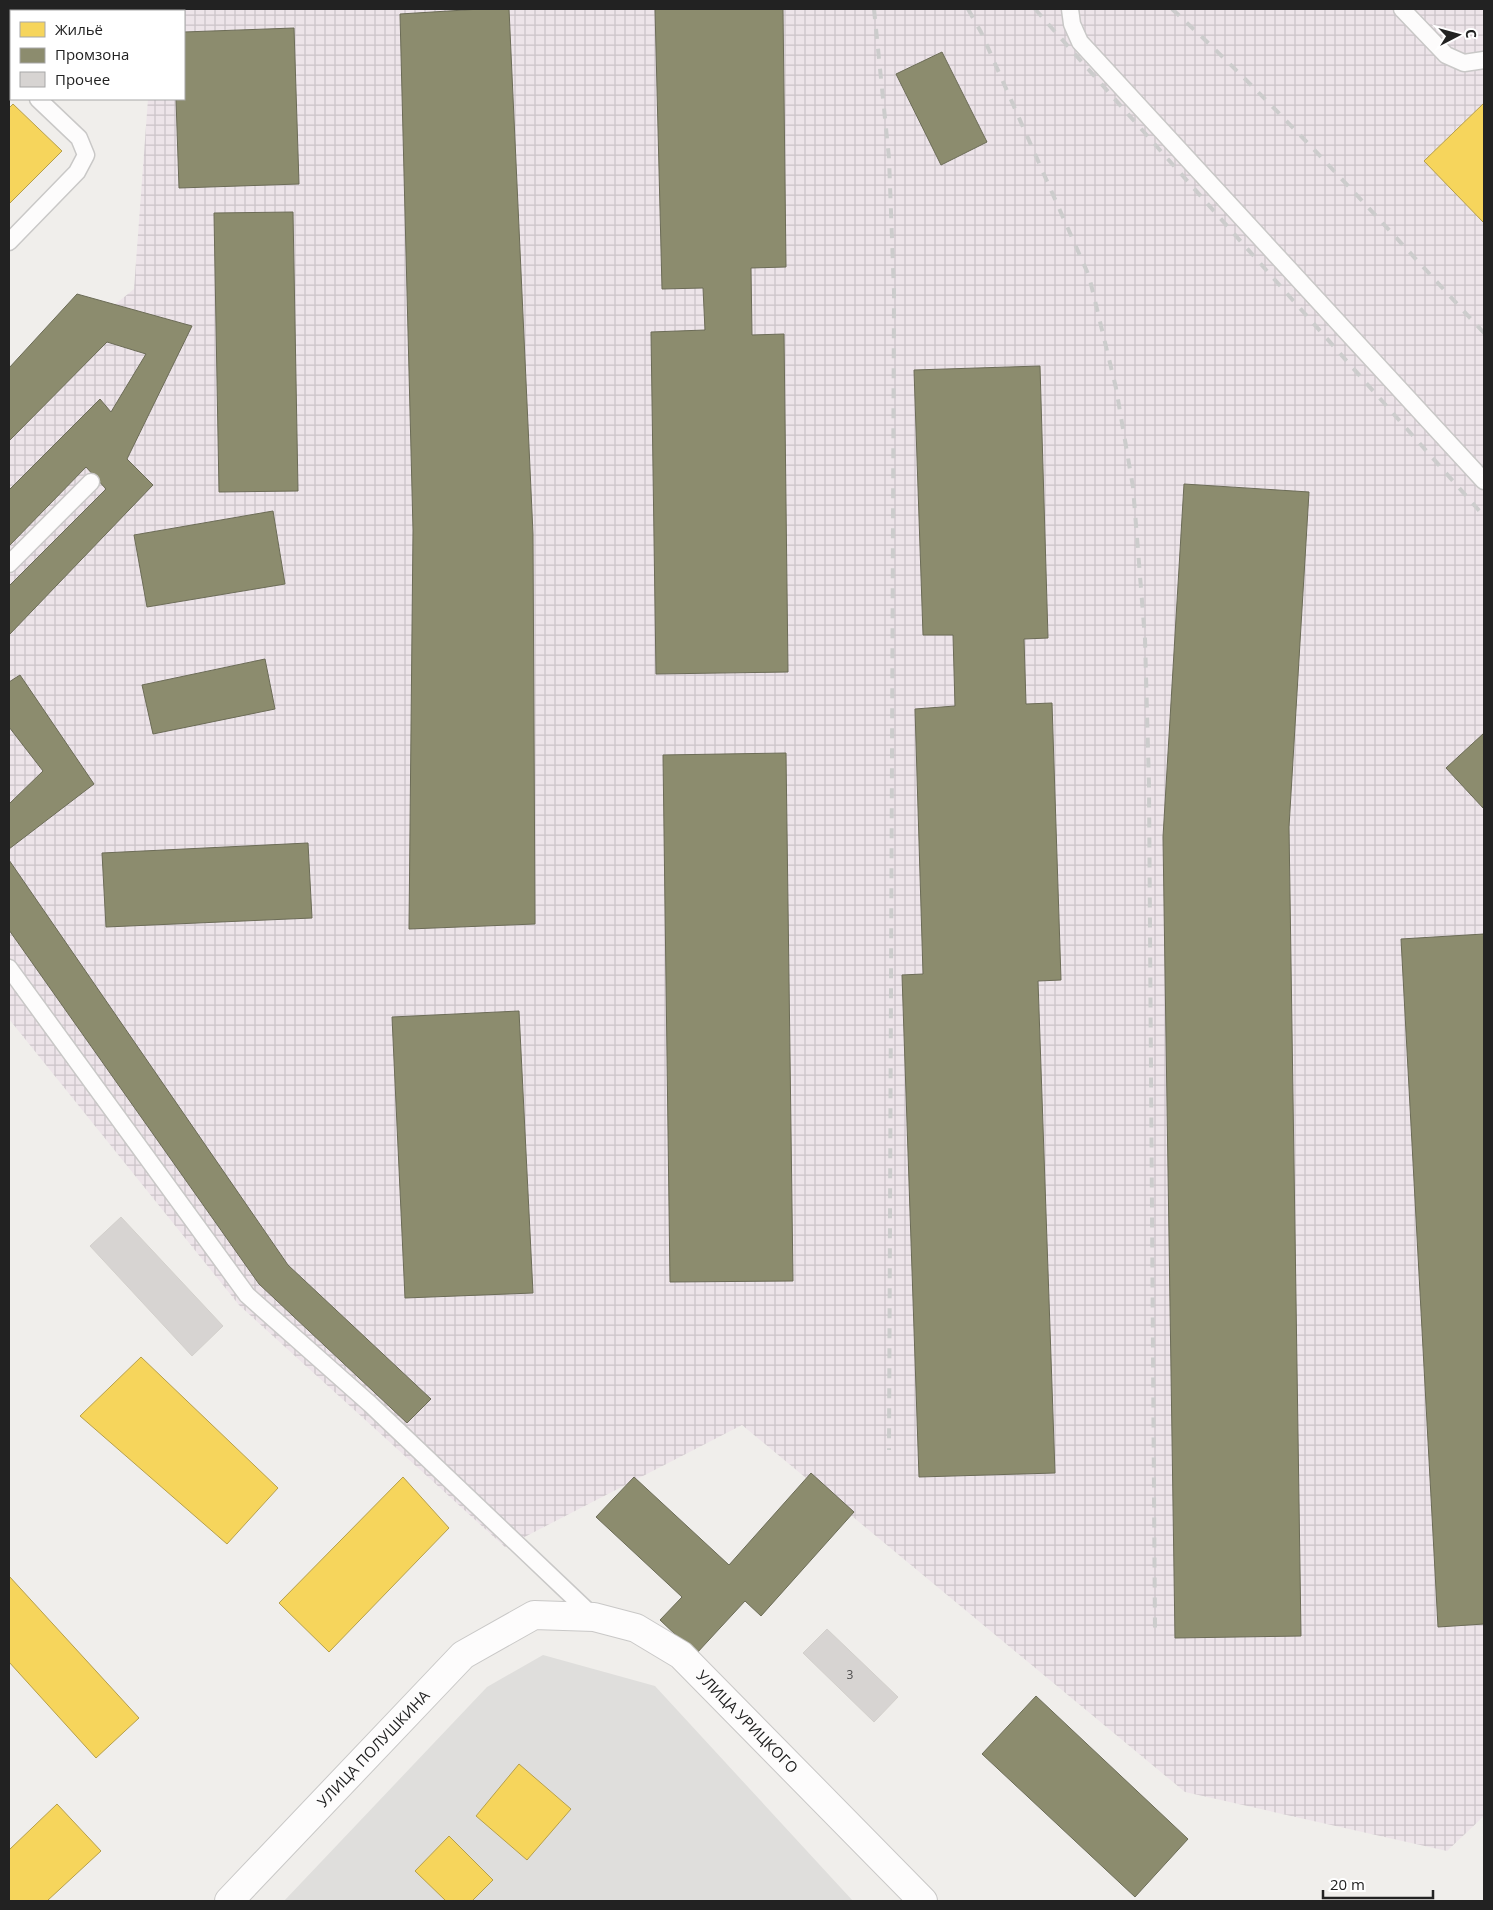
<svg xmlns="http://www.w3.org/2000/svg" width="1493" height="1910" viewBox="0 0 1493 1910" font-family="'Open Sans',sans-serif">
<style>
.residential{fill:#dfdedc}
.industrial{fill:url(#industrial-grid)}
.homes{fill:#f6d55c;stroke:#b69f4b}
.industry{fill:#8c8c6e;stroke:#6c6c57}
.building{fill:#d7d4d2;stroke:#d3d0cc}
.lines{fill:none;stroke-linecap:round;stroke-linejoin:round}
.lane-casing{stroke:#c9c8c7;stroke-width:19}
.street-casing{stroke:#c9c8c7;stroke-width:30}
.lane{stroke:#fdfcfc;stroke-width:16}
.street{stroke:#fdfcfc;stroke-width:28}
.rail{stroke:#ccc;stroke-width:4;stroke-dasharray:10 10;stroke-linecap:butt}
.labels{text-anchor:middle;stroke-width:5;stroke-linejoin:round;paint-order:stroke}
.number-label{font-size:12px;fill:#4f4e4e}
.street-label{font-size:15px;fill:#222;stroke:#fff}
</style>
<defs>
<pattern id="industrial-grid" width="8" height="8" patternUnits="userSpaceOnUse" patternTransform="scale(1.25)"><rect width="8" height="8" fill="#ede4e9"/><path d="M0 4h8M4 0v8" fill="none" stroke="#cbc3c8"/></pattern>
</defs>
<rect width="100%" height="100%" fill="#f0eeeb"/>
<polygon class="residential" points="543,1655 655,1686 853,1901 284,1901 487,1687"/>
<polygon class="industrial" points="155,9 1484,9 1484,1816 1447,1851 1185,1792 742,1425 505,1547 239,1305 9,1019 9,391 134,289 148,99 184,99 184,11 155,11"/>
<g class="homes">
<polygon points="1484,103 1484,223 1424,161"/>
<polygon points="13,104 62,151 9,204 9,108"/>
<polygon points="141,1357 278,1488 227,1544 80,1416"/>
<polygon points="403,1477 449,1528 329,1652 279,1603"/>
<polygon points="9,1576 139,1718 96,1758 9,1662"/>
<polygon points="519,1764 571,1809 527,1860 476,1816"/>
<polygon points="57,1804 101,1851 47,1901 9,1901 9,1850"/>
<polygon points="449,1836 493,1880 472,1901 446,1901 415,1871"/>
</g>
<g class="industry">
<polygon points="481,9 509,9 533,534 535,924 409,929 413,530 400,14"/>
<polygon points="655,9 783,9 786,267 751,268 752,335 784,334 788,672 656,674 651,332 705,330 703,288 662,289"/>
<polygon points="294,28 299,184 179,188 176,99 184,99 184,32"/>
<polygon points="942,52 987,142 941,165 896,74"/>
<polygon points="293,212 298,491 219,492 214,213"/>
<polygon points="77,294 192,326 127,459 153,485 9,635 9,586 106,489 86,467 9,546 9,490 100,399 111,412 146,354 107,342 9,441 9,368"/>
<polygon points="1040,366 1048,638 1024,639 1026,704 1052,703 1061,980 1038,981 1055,1473 919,1477 902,975 923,974 915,709 955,706 953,635 923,635 914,370"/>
<polygon points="1184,484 1309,492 1289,827 1301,1636 1175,1638 1163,837"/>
<polygon points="273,511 285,584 147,607 134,535"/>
<polygon points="265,659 275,709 153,734 142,685"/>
<polygon points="20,675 94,784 9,849 9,804 43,771 9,727 9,682"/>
<polygon points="1484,733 1484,809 1446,768"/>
<polygon points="786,753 793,1281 670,1282 663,755"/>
<polygon points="308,843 312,918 106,927 102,853"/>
<polygon points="9,860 288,1265 431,1399 407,1423 259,1284 9,930"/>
<polygon points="1484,934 1484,1624 1438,1627 1401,939"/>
<polygon points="519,1011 533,1293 405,1298 392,1017"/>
<polygon points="811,1473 854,1512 761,1616 745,1601 696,1654 660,1620 682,1597 596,1517 634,1477 729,1565"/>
<polygon points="1036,1696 1188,1839 1135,1897 982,1754"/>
</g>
<g class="building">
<polygon points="121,1217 223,1326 192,1356 90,1246"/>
<polygon points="827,1629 898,1697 874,1722 803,1653"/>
</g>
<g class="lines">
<defs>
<g id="lane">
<polyline points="1070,9 1072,24 1080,42 1484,481"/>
<polyline points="1402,9 1446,55 1464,63 1484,60"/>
<polyline points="9,70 11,72"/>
<polyline points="9,242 77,172 86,155 79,138 38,99"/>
<polyline points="9,564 91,482"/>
<polyline points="9,968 247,1295 370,1404 594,1617"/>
</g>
<g id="street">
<path id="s1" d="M229 1901 463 1655 534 1615 594 1617 636 1628 681 1655 923 1901"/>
</g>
</defs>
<use href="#lane" class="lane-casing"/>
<use href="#street" class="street-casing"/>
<use href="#lane" class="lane"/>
<use href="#street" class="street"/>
<g class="rail">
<polyline points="874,9 889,158 894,292 889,1450"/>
<polyline points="968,9 981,32 1089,276 1116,388 1133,487 1145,639 1149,786 1155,1634"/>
<polyline points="1035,9 1484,516"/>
<path d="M1172 9C1282 110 1382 223 1484 333"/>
</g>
</g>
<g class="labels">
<g class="number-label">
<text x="850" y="1679">3</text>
</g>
<g class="street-label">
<text dy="5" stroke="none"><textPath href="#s1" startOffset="671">УЛИЦА УРИЦКОГО</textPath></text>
<text dy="5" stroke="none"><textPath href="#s1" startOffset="210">УЛИЦА ПОЛУШКИНА</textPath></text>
</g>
</g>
<rect width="1493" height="1910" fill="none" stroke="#222222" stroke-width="20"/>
<rect x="10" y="10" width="175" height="90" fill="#ffffff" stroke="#a7a7a7"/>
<rect x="20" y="22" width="25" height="15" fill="#f6d55c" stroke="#a7a7a7"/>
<text x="55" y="35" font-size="15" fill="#222222">Жильё</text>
<rect x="20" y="48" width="25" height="15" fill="#8c8c6e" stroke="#a7a7a7"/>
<text x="55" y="60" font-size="15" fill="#222222">Промзона</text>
<rect x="20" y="72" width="25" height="15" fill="#d7d4d2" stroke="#a7a7a7"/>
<text x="55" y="85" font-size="15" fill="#222222">Прочее</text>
<g transform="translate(1458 35) rotate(84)" stroke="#ffffff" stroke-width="4" paint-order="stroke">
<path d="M0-4L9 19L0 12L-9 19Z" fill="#222222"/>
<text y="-8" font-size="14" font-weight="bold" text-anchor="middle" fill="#222222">С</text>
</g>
<path d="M1323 1890v8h110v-8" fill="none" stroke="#222222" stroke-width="2.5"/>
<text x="1330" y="1890" font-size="15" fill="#222222" stroke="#ffffff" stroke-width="4" paint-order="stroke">20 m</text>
</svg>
